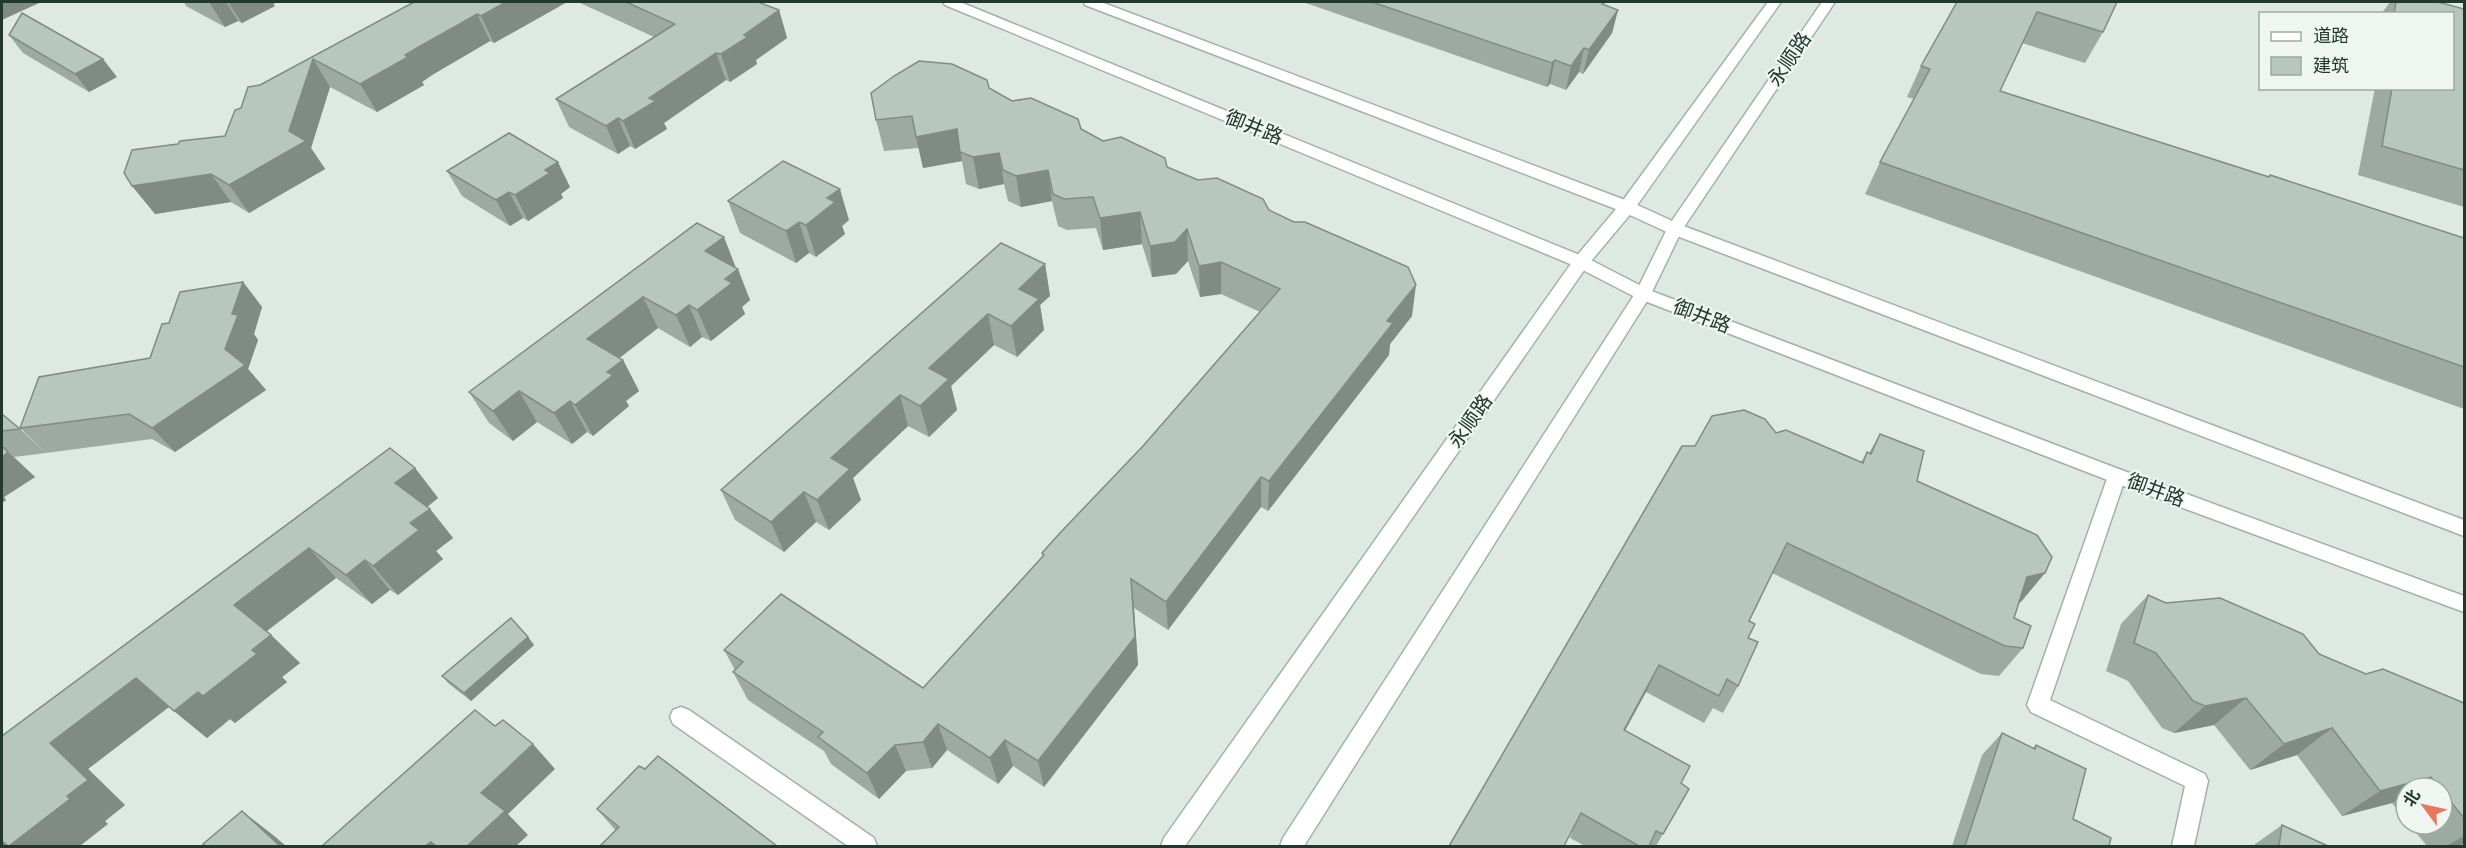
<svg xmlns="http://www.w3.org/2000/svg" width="2466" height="848" viewBox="0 0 2466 848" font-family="Karla,'Noto Sans SC',sans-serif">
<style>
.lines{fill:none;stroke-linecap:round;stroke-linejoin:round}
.minor-casing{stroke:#a2b0aa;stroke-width:3}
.tertiary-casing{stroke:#a2b0aa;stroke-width:3}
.secondary-casing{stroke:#9fb4ab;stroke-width:3}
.minor{fill:#fff;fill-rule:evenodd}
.tertiary{fill:#fff;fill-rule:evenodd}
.secondary{fill:#fff;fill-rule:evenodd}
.wall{fill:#9daaa4}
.shaded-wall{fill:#808b86}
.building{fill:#b7c6bf;stroke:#808b86;stroke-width:1.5}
.labels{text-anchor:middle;stroke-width:4.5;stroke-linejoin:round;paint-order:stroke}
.street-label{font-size:20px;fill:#213830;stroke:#eff6f2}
</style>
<rect width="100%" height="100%" fill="#dfe9e4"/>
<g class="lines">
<defs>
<g id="minor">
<polygon points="2117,469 2124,471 2126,476 2050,700 2205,774 2208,781 2194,846 2172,846 2185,786 2031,712 2027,705 2108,476 2110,471"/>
<polygon points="681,707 689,710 874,838 877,846 848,846 673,724 670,717 673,710"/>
</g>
<g id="tertiary">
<polygon points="943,2 960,2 1587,258 1649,290 2124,471 2464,596 2464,612 2110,481 1637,298 1575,266 945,5"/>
<polygon points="1084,2 1101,2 1633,203 1681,225 2464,520 2464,536 1669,233 1621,211 1085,5"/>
</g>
<g id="secondary">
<polygon points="1768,2 1781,2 1633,211 1587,266 1185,846 1161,846 1164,838 1575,258 1621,203"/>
<polygon points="1822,2 1835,2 1682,230 1649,298 1304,846 1280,846 1283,838 1636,292 1669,225"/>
</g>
</defs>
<use href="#minor" class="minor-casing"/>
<use href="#tertiary" class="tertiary-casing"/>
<use href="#secondary" class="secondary-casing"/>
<use href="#minor" class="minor"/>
<use href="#tertiary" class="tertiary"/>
<use href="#secondary" class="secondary"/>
</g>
<g class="wall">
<polygon points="184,2 278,2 273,4 275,6 242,23 238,21 225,27 186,6"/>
<polygon points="414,2 567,2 494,43 490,41 432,75 422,82 424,85 377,112 330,87 311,148 325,169 249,213 231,202 155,214 178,144 225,136 241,108 260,85"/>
<polygon points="578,2 758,2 779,10 787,38 756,60 757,64 730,82 726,80 664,123 667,129 635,149 630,146 618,154 569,127 556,99 654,37"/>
<polygon points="1303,2 1605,2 1604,5 1618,10 1612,33 1583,74 1579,72 1566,90 1550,84 1547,87"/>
<polygon points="1957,2 2117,2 2103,32 2085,63 2022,43 2000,91 2268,177 2270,175 2464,238 2464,409 1865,194 1880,162 1914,99 1907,97 1921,66"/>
<polygon points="2390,2 2438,2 2464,9 2464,207 2358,175 2375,88 2452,88 2452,14 2381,14"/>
<polygon points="9,35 117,77 89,92 23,53"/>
<polygon points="989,88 1012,101 1081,129 1103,141 1269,210 1412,316 1390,344 1389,355 1268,511 1261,507 1168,630 1134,608 1138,665 1044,787 1013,766 998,784 947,750 932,768 906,771 879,799 831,764 824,751 748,700 733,672 735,670 724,650 923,688 1043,557 1042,553 1143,446 1260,312 1221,294 1200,297 1188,261 1176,274 1152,277 1142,244 1103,250 1096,228 1067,230 1058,226 1052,201 1021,207 1008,201 1004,184 979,189 966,184 962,161 923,168 919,148 884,151 876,120"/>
<polygon points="447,171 570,187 561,194 563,198 528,221 523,218 510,226 462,196"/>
<polygon points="728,201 849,220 842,226 845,234 816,257 809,253 796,263 740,233"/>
<polygon points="697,223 735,267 750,300 742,307 745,314 711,341 702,337 690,347 658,328 619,358 623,360 639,391 626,401 629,406 593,436 587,432 572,444 537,422 513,441 489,423 469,392"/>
<polygon points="1045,264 1050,296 1040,305 1044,330 1017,357 994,345 951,386 957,410 929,437 908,426 853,478 861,500 829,530 816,522 784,552 735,520 721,490"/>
<polygon points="243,282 262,307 254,334 258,340 248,369 266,390 175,452 152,439 46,453 20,428 150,358 169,323"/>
<polygon points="2,414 20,429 46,453 14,457 35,477 4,497 6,500 2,503"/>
<polygon points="1880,434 1917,481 2021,602 2019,603 2014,618 2023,648 1999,676 1981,674 1772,573 1749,621 1748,638 1738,686 1723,713 1713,708 1704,723 1646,692 1625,731 1681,783 1689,789 1656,846 1585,846 1570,838 1695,446 1861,462 1867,452 1869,453"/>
<polygon points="415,468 438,498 427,507 430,509 453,538 436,551 443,559 398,595 390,590 372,604 336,578 267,631 300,663 282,677 287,682 235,723 230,719 207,738 169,707 88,769 125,805 105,821 108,824 2,736"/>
<polygon points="2148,595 2166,603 2319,654 2366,674 2464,703 2464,844 2457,846 2427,846 2409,824 2442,824 2442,788 2406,788 2406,821 2392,803 2342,816 2297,755 2250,770 2214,725 2174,733 2162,728 2128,681 2106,671 2121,624"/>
<polygon points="528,637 534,645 471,701 449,684 442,676"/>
<polygon points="2002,733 2033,748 2036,745 2073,819 2109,846 1952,846 1982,755"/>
<polygon points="597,809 777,846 616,831"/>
<polygon points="2282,825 2328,846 2254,846 2254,845"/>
</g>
<g class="shaded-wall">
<polygon points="2,2 38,2 39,3 2,20"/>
<polygon points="209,2 226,2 238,21 225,27"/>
<polygon points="228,2 278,2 273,4 275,6 242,23"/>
<polygon points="506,2 567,2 494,43 481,16"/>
<polygon points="779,10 787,38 756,60 757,64 730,82 721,54 744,35"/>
<polygon points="1618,10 1612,33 1583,74 1589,50"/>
<polygon points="477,14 490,41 432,75 422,82 424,85 377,112 360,84 417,48"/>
<polygon points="1584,48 1579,72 1566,90 1571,66"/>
<polygon points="716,53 726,80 664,123 667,129 635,149 623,121 649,98"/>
<polygon points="103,59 117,77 89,92 75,74"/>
<polygon points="313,59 330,87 311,148 325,169 249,213 229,185 289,131"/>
<polygon points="1555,60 1550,84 1547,87 1552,63"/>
<polygon points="618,118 630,146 618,154 606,126"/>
<polygon points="957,129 962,161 923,168 916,137"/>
<polygon points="999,153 1004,184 979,189 973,157"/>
<polygon points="558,162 570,187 561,194 563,198 528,221 515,195 545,170"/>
<polygon points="1048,170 1052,201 1021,207 1016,176"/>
<polygon points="211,174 231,202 155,214 132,186"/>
<polygon points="840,189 849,220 842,226 845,234 816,257 806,225 827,198"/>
<polygon points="509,192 523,218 510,226 496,200"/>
<polygon points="1140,212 1142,244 1103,250 1100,218"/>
<polygon points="799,222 809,253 796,263 786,231"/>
<polygon points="1187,229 1188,261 1176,274 1152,277 1150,246"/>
<polygon points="724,237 736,268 705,251"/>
<polygon points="1221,262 1221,294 1200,297 1199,266"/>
<polygon points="1045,264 1050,296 1040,305 1044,330 1017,357 1011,326 1019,289"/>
<polygon points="738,269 750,300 742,307 745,314 711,341 697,310 725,279"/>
<polygon points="243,282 262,307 254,334 258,340 248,369 266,390 175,452 152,428 225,349 232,314"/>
<polygon points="1416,285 1412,316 1390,344 1389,355 1268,511 1269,481 1387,321"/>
<polygon points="643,297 658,328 604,370 587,339"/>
<polygon points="689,305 702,337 690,347 676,315"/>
<polygon points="988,314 994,345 951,386 957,410 929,437 920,406 929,368"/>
<polygon points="623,360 639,391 626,401 629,406 593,436 575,405 607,372"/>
<polygon points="519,391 537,422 513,441 493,411"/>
<polygon points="900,395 908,426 853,478 861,500 829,530 817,500 831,458"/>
<polygon points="570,401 587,432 572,444 554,413"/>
<polygon points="8,452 35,477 4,497 6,500 2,503 2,457"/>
<polygon points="415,468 438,498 418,514 395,483"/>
<polygon points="1261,477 1261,507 1168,630 1166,602"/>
<polygon points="804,492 816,522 784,552 771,522"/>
<polygon points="430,509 453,538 436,551 443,559 398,595 373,566 410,523"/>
<polygon points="309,548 336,578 264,633 234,605"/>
<polygon points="365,560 390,590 372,604 346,575"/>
<polygon points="2045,573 2021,602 2004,606 2027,577"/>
<polygon points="1131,579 1134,608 1138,665 1044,787 1038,761"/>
<polygon points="271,635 300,663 282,677 287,682 235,723 230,719 207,738 174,711"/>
<polygon points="528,637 534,645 471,701 464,693"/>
<polygon points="1659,665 1646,692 1611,756 1624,730"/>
<polygon points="136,678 170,706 88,769 125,805 105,821 108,824 80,846 2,846 2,842 67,796 50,743"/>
<polygon points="2246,698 2214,725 2174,733 2205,706"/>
<polygon points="938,724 947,750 932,768 923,742"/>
<polygon points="2332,728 2297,755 2250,770 2284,744"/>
<polygon points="1005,740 1013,766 998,784 990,758"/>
<polygon points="533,744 555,769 508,814 528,835 516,846 467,846 481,793"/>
<polygon points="895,745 906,771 879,799 867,773"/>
<polygon points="2431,777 2415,788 2406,788 2406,794 2392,803 2342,816 2380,791"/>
<polygon points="242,811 273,835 286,846 280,846"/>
<polygon points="2464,836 2464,844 2457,846 2446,846"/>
<polygon points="431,842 436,846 425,846"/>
</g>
<g class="building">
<polygon points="414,2 506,2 481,16 477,14 417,48 405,55 408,57 360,84 313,59 289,131 306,141 229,185 211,174 132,186 124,173 132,150 178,144 180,141 225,136 235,110 241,108 248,87 260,85"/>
<polygon points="626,2 758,2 779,10 744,35 748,37 721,54 716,53 649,98 656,101 623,121 618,118 606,126 556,99 675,24"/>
<polygon points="1372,2 1604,2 1602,4 1618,10 1589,50 1584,48 1571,66 1555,60 1552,63"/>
<polygon points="1957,2 2117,2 2103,32 2037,12 2000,91 2269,177 2270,175 2464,238 2464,367 1880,162 1930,69 1921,66"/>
<polygon points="2396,2 2438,2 2464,9 2464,170 2382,146 2392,88 2452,88 2452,14 2394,14"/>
<polygon points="22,13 103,59 75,74 9,35"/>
<polygon points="919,61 952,64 987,80 989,88 1012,101 1031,98 1078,119 1081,129 1103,141 1121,137 1165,158 1167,167 1198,180 1217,178 1263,199 1269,210 1294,222 1305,222 1408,267 1416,285 1387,321 1393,323 1269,481 1261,477 1166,602 1131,579 1135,637 1038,761 1005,740 990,758 938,724 923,742 895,745 867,773 818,737 823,732 733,672 743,662 724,650 781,594 923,688 1044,555 1042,553 1059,534 1143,446 1280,289 1221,262 1199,266 1187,229 1175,242 1150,246 1140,212 1100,218 1093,197 1064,199 1053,194 1048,170 1016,176 1003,170 999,153 973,157 960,152 957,129 916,137 912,116 876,120 871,93 894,76"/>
<polygon points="509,133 558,162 545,170 550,173 515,195 509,192 496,200 447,171"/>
<polygon points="783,161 840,189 827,198 835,202 806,225 799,222 786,231 728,201"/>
<polygon points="697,223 724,237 705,251 738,269 725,279 732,283 697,310 689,305 676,315 643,297 587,339 623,360 607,372 613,375 575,405 570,401 554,413 519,391 493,411 469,392"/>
<polygon points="1001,243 1045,264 1019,289 1039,299 1011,326 988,314 929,368 949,379 920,406 900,395 831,458 850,469 817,500 804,492 771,522 721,490"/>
<polygon points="243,282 232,314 238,315 225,349 245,365 152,428 129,414 20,428 39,377 150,358 162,324 169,323 180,292"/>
<polygon points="1744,410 1765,419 1776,433 1786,430 1863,463 1867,452 1871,454 1880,434 1924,451 1917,481 2037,535 2052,557 2045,573 2027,577 2014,618 2031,626 2023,648 2005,646 1787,543 1749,621 1755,624 1748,638 1758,642 1738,686 1727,679 1719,696 1659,665 1624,730 1690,766 1681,783 1689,789 1663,834 1656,831 1649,846 1639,846 1581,813 1564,846 1449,846 1682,446 1695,446 1712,416"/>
<polygon points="2,414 20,429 2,431"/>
<polygon points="2,446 8,452 2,457"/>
<polygon points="390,448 415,468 395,483 430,509 410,523 419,530 373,566 365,560 346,575 309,548 234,605 271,635 252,650 257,654 203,696 198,692 174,711 136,678 50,743 88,780 67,796 70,799 9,846 8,846 2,841 2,842 2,736"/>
<polygon points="2148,595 2166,603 2220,598 2303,634 2319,654 2366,674 2383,669 2464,703 2464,818 2442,791 2442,788 2440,788 2431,777 2380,791 2332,728 2284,744 2246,698 2205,706 2193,701 2156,653 2134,643"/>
<polygon points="511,618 528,637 464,693 442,676"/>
<polygon points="475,710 495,726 503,720 533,744 481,793 505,811 467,846 436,846 431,842 425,846 322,846"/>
<polygon points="2002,733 2035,749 2036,745 2086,769 2073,819 2111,838 2109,846 1965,846"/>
<polygon points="658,756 777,846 600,846 619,827 597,809 639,766 645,769"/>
<polygon points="242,811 280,846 205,846 203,844"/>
<polygon points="2282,825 2328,846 2279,846"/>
</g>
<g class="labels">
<g class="street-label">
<text transform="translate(1789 59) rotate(-56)" y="7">永顺路</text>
<text transform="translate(1254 127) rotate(22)" y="7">御井路</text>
<text transform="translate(1702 316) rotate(21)" y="7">御井路</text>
<text transform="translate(1470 421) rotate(-55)" y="7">永顺路</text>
<text transform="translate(2156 490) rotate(20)" y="7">御井路</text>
</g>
</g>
<rect width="2466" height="848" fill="none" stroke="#213830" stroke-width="6"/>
<rect x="2259" y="12" width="195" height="78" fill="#eff6f2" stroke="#9daaa4" stroke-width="1.5"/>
<rect x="2271" y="32" width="30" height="9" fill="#ffffff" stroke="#9daaa4" stroke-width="1.5"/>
<text x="2313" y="42" font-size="18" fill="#213830">道路</text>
<rect x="2271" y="57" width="30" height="18" fill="#b7c6bf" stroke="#9daaa4" stroke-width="1.5"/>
<text x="2313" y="72" font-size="18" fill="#213830">建筑</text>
<g transform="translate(2424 806) rotate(303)"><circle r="28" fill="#eff6f2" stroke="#9daaa4" stroke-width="1.5"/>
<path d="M0-4.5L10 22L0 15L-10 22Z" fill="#e9775d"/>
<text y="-9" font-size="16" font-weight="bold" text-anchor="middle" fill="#213830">北</text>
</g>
</svg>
